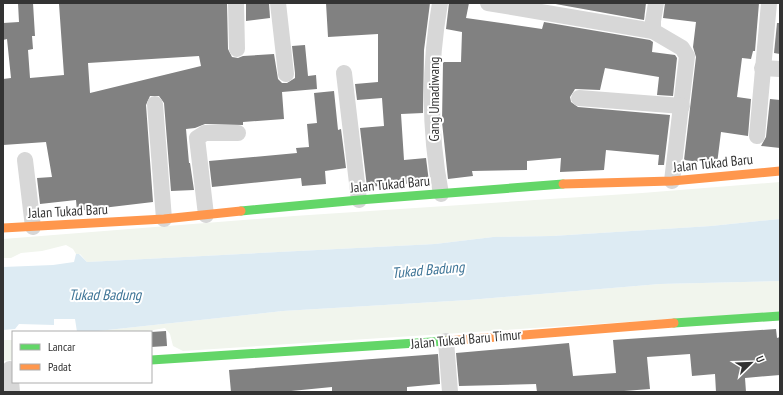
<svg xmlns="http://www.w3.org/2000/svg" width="783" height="395" viewBox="0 0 783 395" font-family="'PT Sans Narrow',sans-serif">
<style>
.green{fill:#f1f5ed}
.water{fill:#ddebf3}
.building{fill:#818181;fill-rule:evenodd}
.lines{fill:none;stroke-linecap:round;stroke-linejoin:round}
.street{stroke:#d7d7d7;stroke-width:16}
.fast{stroke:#63d668;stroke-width:9}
.slow{stroke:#ff974d;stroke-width:9}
.labels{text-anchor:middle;stroke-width:4;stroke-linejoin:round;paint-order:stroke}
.street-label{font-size:14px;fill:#333;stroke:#fff}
.water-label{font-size:15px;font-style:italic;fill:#3f7597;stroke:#fff}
</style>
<rect width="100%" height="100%" fill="#fff"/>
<g class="green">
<polygon points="780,182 780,219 711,226 552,236 493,237 435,244 87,262 80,254 76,254 73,249 66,245 42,251 21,253 11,258 3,258 3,239 294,216 642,193"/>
<polygon points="780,281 780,312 183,351 173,346 170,334 165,328 142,332 89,332 283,311 469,300 660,284"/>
<polygon points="3,340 13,340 13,360 3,361"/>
</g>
<polygon class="water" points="780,219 780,281 660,284 469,300 283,311 89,332 77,332 75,319 54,319 54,325 19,324 15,329 3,330 3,267 53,265 74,262 76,254 79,254 87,262 435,244 493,237 552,236 711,226"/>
<g class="building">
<path d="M18 3H33L35 36H32L33 49 28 50 30 78 64 75 59 4 227 3 228 49 232 57 238 58 243 56 274 54 278 79 282 83H287L295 78V73L292 46 305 45 308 76 316 75 317 89 282 92 284 119 243 122V125L205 124 195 128 186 129 189 163H190L194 190 171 191 164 103 159 96H150L146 105 153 202 77 211 76 200 40 204 37 178 52 177 46 142 3 145V79L11 78 7 39 3 40V23L19 22ZM199 56 201 66 90 93 88 63Z"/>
<polygon points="246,3 269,3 270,18 246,21"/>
<polygon points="326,3 430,3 424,50 423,113 401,114 404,160 426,158 429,182 367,187 360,128 384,126 382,98 357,100 355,84 378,82 378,34 328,37"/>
<polygon points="449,3 469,3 466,18 542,29 544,22 650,40 653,42 652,52 675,55 677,58 673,96 657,95 659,77 605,68 600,90 575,89 570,97 571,102 578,107 670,115 664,165 658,165 659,155 606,150 604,170 560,172 561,158 527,161 527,170 472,171 473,176 448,179 442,122 443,62 461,62 462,32 446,29"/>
<polygon points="550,3 646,3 644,20"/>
<polygon points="665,3 759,3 755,51 753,51 751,59 742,58 737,97 751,99 748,136 721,132 717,164 684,160 696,57 693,47 696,22 663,18"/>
<polygon points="777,23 780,23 780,54 774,53"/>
<polygon points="334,91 338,130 341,129 346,168 325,171 326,184 302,186 301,178 212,187 209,161 297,153 296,148 309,147 307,124 317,123 314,93"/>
<polygon points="770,99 780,100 780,148 761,146 766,137"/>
<polygon points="776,329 777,338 780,337 780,375 745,378 746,392 716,392 715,374 692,376 690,354 647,357 650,389 611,392 537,392 536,384 459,386 456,353 569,343 573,376 616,373 613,340"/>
<polygon points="166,331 167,346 151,347 151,332"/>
<polygon points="438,354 440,384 407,387 407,392 332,392 332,387 281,392 231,392 229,370"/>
</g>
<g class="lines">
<g class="street">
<polyline points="236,3 237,49"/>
<polyline points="278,3 286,74"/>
<path d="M440 3C429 66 429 131 441 194"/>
<polyline points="488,3 653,31"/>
<polyline points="656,3 653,21 653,31 682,48 687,56 672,181"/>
<polyline points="762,68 780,69"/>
<polyline points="344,73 359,200"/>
<polyline points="579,98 682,106"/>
<polyline points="155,104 164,219"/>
<polyline points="757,136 769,3"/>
<polyline points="25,160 33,227"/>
<polyline points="206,215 197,138 205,133 238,133"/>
<polyline points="446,341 450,392"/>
<polyline points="10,369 12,392"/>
</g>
<g class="fast">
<polyline points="241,211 359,200 563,184"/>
<polyline points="674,323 780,316"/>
<polyline points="151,360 447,341"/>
</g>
<g class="slow">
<polyline points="563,184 672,181 780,171"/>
<polyline points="3,228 164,219 241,211"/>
<polyline points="447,341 674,323"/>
</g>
</g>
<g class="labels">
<g class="street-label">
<text transform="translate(434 99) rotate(-90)" y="5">Gang Umadiwang</text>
<text transform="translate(713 163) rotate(-6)" y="5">Jalan Tukad Baru</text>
<text transform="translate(390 184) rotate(-5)" y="5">Jalan Tukad Baru</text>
<text transform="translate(68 211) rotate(-3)" y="5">Jalan Tukad Baru</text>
<text transform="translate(466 339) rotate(-5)" y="5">Jalan Tukad Baru Timur</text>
</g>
<g class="water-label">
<text transform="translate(428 270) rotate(-5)" y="5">Tukad Badung</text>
<text x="105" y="300">Tukad Badung</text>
</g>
</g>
<rect width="783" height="395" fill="none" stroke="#333333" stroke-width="8"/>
<rect x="12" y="331" width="140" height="52" fill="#ffffff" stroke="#adadad"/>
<rect x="20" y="344" width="20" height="6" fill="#63d668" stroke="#adadad"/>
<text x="48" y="351" font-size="12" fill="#333333">Lancar</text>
<rect x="20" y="364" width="20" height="6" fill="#ff974d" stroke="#adadad"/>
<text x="48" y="371" font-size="12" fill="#333333">Padat</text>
<g transform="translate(751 363) rotate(67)" stroke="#ffffff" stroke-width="3" paint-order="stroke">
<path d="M0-3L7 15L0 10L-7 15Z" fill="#333333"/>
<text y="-6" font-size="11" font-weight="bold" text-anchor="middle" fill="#333333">U</text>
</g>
</svg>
